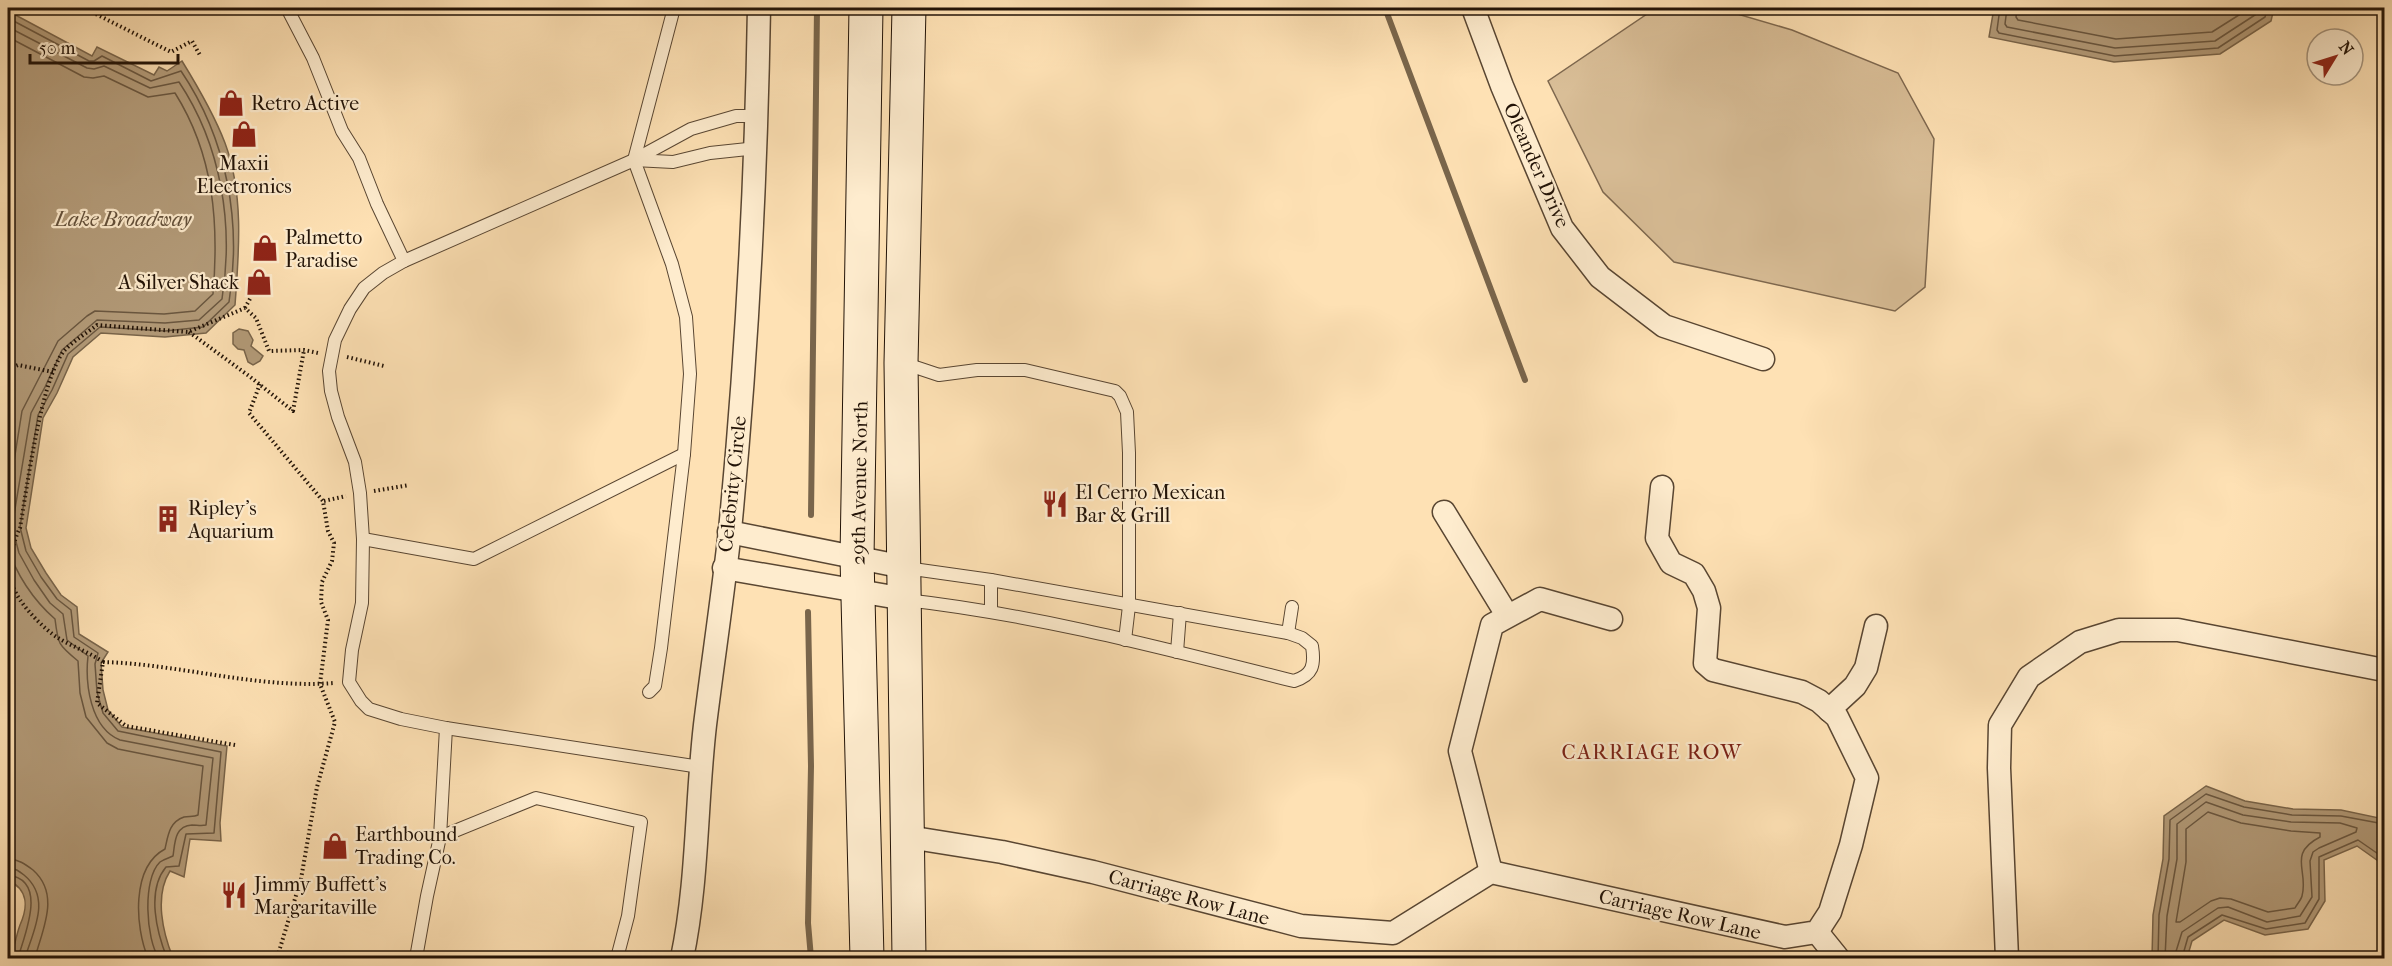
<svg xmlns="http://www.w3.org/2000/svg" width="2392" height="966" viewBox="0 0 2392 966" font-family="'IM FELL French Canon',serif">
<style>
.green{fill:#d9be97;stroke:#7e684f;stroke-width:1.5}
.water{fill:#b39b79;stroke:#79654b;stroke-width:1.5}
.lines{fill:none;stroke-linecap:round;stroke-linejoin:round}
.shore{stroke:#6a5740;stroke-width:1.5}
.stream{stroke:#79654b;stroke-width:6}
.service-casing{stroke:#594632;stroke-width:14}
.minor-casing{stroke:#594632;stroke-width:25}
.secondary-casing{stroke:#221307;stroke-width:35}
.path{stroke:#221307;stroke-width:4;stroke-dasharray:1.5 3;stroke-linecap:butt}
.service{stroke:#feecce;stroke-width:12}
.minor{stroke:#feecce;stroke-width:22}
.secondary{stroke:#feecce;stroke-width:33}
.labels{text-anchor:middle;stroke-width:4.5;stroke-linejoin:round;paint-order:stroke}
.poi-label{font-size:20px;fill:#221307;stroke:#feecce;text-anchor:start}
.street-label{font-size:20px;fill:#221307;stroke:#feecce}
.water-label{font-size:21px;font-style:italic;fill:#63503a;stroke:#feecce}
.neighbourhood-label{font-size:21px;letter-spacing:1.5px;fill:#7a1f14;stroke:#feecce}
</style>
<rect width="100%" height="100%" fill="#fee1b4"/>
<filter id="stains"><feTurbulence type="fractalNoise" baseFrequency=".00333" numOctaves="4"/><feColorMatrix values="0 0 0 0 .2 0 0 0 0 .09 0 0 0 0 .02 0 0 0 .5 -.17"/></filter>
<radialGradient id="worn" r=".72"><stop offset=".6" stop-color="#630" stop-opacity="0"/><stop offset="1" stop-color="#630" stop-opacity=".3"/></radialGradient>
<polygon class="green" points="1656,8 1717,8 1792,30 1898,73 1934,139 1925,287 1895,311 1674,262 1603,192 1548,81"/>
<g class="water">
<polygon points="1994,8 2274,8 2271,21 2220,54 2114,62 1989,37"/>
<path d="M8 11 92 56 97 47 154 75 159 67 167 71 182 61C198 87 214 114 225 143 244 194 239 252 235 305L206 333 165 337 101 333 73 357 57 393 43 418 26 528 31 548 46 573 61 595 77 607 79 634 108 652 101 663 103 690 108 710 122 727 227 746 220 823 221 841 190 839 184 877 170 871C154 896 163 933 173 958H11C14 948 16 936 20 925 28 907 29 890 8 880Z"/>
<polygon points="239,329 248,331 253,340 251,346 263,356 260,361 253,365 248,362 244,350 238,349 233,344 233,333"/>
<polygon points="2206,786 2245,801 2293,809 2341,810 2384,819 2384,865 2357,846 2324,860 2325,901 2308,929 2265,935 2224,920 2192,941 2187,958 2152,958 2153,915 2163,859 2164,816"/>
</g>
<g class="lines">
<g class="shore">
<polyline points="2000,8 1997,30 1999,33 2115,56 2218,48 2265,17 2268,8"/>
<polyline points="2007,8 2005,24 2007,27 2115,48 2215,41 2258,13 2260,8"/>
<polyline points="2017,8 2016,17 2018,20 2116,39 2212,32 2250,8"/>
<path d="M8 18 89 61H94L102 56 151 81 181 71C227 139 242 222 229 302L203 327 165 331 100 327 68 354 52 390 38 415 20 527 26 551 41 577 57 599 71 610 74 637 98 653 95 664 97 692 103 713 118 731 221 752 214 833 186 834 179 866 166 867C146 891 157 933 167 958"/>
<path d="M8 27 87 68 94 69 104 66 150 88 179 82C221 145 234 224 222 299L199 320 165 323 97 320 62 350 45 387 31 413 12 527 19 553 34 580 50 603 63 614 67 640 88 656C85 683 90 728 120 740L213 758 206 825C201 826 197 825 192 825 174 826 175 844 173 856 169 858 164 859 160 862 142 879 146 940 159 958"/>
<path d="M8 37 84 77 93 78 104 76 148 97 175 93C214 155 219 223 213 294L195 311 164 314 95 311 87 316 58 341 22 411 8 499"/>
<path d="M8 547C15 573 34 601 55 619 58 644 58 645 78 661L80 693 86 717 107 743 118 749 203 766 198 815C194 817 189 816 184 817 169 822 168 836 165 849 131 867 135 927 148 958"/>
<path d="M2208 812 2241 823 2291 831 2320 833V837C2287 854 2309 871 2302 896 2301 900 2297 904 2295 908L2268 912 2231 899 2220 898 2211 901 2180 922H2176L2186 862V829Z"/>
<path d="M8 859C18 859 25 864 33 870 61 895 42 930 35 958"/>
<path d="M8 868C15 868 19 871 24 875 52 898 33 931 25 958"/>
<path d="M8 875C49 880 24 936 18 958"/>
<polyline points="2158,958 2159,915 2169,859 2170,820 2206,794 2244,807 2292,815 2341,816 2384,824"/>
<polyline points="2165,958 2167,916 2177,859 2177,824 2206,802 2243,815 2291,822 2340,823 2357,828 2356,832 2319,848 2313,852 2310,861 2312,897 2300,916 2267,922 2228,907 2218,908 2182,932 2174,958"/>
<polyline points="2182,958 2188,937 2222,915 2266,929 2305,923 2319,899 2319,857 2358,840 2384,858"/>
</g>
<g class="stream">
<polyline points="1385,8 1525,380"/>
<polyline points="811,515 817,8"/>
<polyline points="808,612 811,766 808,923 811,958"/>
</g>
<defs>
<g id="service">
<polyline points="287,8 313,58 342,131 359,158 377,204 404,261"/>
<polyline points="634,160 673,162 710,153 757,148"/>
<polyline points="903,363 939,375 977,370 1025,370 1115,391 1120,396 1127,412 1129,453 1129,606 1125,640"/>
<polyline points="363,539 474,559 684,454"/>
<path d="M906 568 991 580 1288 633 1302 638 1312 646C1315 665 1313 675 1294 681 1166 649 1038 615 906 600"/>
<polyline points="991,611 991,580"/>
<polyline points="1288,633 1292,607"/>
<polyline points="1177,652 1180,613"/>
<polyline points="649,692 655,686 661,648 684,454 690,374 686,317 672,264 634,160 674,8"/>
<polyline points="700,767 446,728 401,719 369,709 361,701 349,682 352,650 362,603 363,539 360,493 355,462 338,417 331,391 329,371 335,340 350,309 364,288 383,273 404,261 634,160 691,129 736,116 757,116"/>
<polyline points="440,837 536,798 641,822 628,916 617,958"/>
<polyline points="416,958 427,896 440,837 446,728"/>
</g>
<g id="minor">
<polyline points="1473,8 1502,86 1562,228 1600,277 1664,326 1763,359"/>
<polyline points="1444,512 1507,615"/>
<polyline points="729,532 904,567"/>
<polyline points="724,568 905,599"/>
<polyline points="1829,710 1855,686 1866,668 1876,626"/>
<polyline points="908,837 1002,852 1093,872 1301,926 1393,933 1491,872 1785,937 1817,932 1830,912 1851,845 1867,778 1837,717 1819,701 1802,692 1713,670 1705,663 1709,608 1704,591 1694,574 1671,563 1657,538 1662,487"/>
<polyline points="1491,872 1460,751 1492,625 1540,599 1611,619"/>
<polyline points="1817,932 1838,958"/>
<path d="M682 958C698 882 696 803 705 725 713 660 723 595 730 530 747 356 756 182 759 8"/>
<polyline points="2007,958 1999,768 2000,725 2029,677 2080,642 2119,630 2178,630 2384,670"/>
</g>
<g id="secondary">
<polyline points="866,8 857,558 867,958"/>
<polyline points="909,8 901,363 909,958"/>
</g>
</defs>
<use href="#service" class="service-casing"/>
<use href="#minor" class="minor-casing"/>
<use href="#secondary" class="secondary-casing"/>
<g class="path">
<polyline points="84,8 171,52 192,41 201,57"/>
<polyline points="245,308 252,295"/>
<polyline points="189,332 249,376 293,411 304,350"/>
<polyline points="347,357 384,366"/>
<polyline points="8,369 18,365 53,372"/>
<polyline points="260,384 249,413 323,501 328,531 334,543 332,561 322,582 321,602 328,620 320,684 335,722 317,787 301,879 277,958"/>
<polyline points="374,491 409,485"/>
<polyline points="324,501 346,496"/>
<path d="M103 662C180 664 256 689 334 683"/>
<path d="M235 745 126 726 97 703 103 662C89 652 73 647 58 638 44 629 18 603 13 586 9 567 11 545 20 528 27 488 41 379 64 351 73 341 87 333 97 325L188 332 245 308 256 318 269 351 304 350 318 353"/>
</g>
<use href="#service" class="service"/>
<use href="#minor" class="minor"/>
<use href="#secondary" class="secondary"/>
</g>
<defs>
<symbol id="shop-bare" viewBox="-9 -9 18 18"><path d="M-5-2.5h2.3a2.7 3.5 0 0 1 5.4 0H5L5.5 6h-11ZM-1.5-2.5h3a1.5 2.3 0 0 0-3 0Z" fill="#8f2418" stroke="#feecce" stroke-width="2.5" paint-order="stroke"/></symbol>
<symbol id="restaurant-bare" viewBox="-9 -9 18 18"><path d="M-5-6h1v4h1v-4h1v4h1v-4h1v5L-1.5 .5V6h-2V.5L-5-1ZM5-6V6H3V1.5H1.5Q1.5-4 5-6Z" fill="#8f2418" stroke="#feecce" stroke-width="2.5" paint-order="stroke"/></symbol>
<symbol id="building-bare" viewBox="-9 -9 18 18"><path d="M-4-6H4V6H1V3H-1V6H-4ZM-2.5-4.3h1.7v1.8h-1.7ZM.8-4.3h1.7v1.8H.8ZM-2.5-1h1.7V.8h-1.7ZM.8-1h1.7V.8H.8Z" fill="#8f2418" stroke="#feecce" stroke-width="2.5" paint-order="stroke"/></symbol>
</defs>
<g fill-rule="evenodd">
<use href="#shop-bare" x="212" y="84" width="38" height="38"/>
<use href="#shop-bare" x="225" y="115" width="38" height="38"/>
<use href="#shop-bare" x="246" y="229" width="38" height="38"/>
<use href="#shop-bare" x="240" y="263" width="38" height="38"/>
<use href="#restaurant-bare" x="1036" y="485" width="38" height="38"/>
<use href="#building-bare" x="149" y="500" width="38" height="38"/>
<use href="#shop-bare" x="316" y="827" width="38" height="38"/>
<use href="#restaurant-bare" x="215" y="876" width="38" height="38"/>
</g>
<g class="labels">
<g class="poi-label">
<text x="251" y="110">Retro Active</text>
<text x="244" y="170" text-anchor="middle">Maxii<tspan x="244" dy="23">Electronics</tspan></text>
<text x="285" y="244">Palmetto<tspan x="285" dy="23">Paradise</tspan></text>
<text x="239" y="289" text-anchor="end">A Silver Shack</text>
<text x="1075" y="499">El Cerro Mexican<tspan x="1075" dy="23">Bar &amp; Grill</tspan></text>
<text x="188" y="515">Ripley's<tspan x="188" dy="23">Aquarium</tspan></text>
<text x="355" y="841">Earthbound<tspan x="355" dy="23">Trading Co.</tspan></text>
<text x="254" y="891">Jimmy Buffett's<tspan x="254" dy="23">Margaritaville</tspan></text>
</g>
<g class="street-label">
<text transform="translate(1537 165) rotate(66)" y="7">Oleander Drive</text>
<text transform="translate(859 483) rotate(-89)" y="7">29th Avenue North</text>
<text transform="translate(732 484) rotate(-84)" y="7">Celebrity Circle</text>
<text transform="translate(1189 897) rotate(15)" y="7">Carriage Row Lane</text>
<text transform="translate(1680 914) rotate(13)" y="7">Carriage Row Lane</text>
</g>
<g class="water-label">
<text x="123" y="226">Lake Broadway</text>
</g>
<g class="neighbourhood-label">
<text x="1652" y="759">CARRIAGE ROW</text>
</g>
</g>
<rect width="2392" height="966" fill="none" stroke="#fee1b4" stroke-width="30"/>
<rect x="9" y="9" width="2374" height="948" fill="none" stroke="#221307" stroke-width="3"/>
<rect x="15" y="15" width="2362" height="936" fill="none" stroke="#221307" stroke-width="1.5"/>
<g transform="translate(2335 57) rotate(52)"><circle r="28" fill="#feecce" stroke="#a6957e" stroke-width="1.5"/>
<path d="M0-4.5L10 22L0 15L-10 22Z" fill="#8f2418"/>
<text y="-9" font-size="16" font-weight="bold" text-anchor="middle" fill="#221307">N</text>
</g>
<path d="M30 54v9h148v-9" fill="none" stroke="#221307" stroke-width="3"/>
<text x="39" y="54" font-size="18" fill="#221307" stroke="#feecce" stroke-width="4.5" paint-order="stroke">50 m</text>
<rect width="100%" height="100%" filter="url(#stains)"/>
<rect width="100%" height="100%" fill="url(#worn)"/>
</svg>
